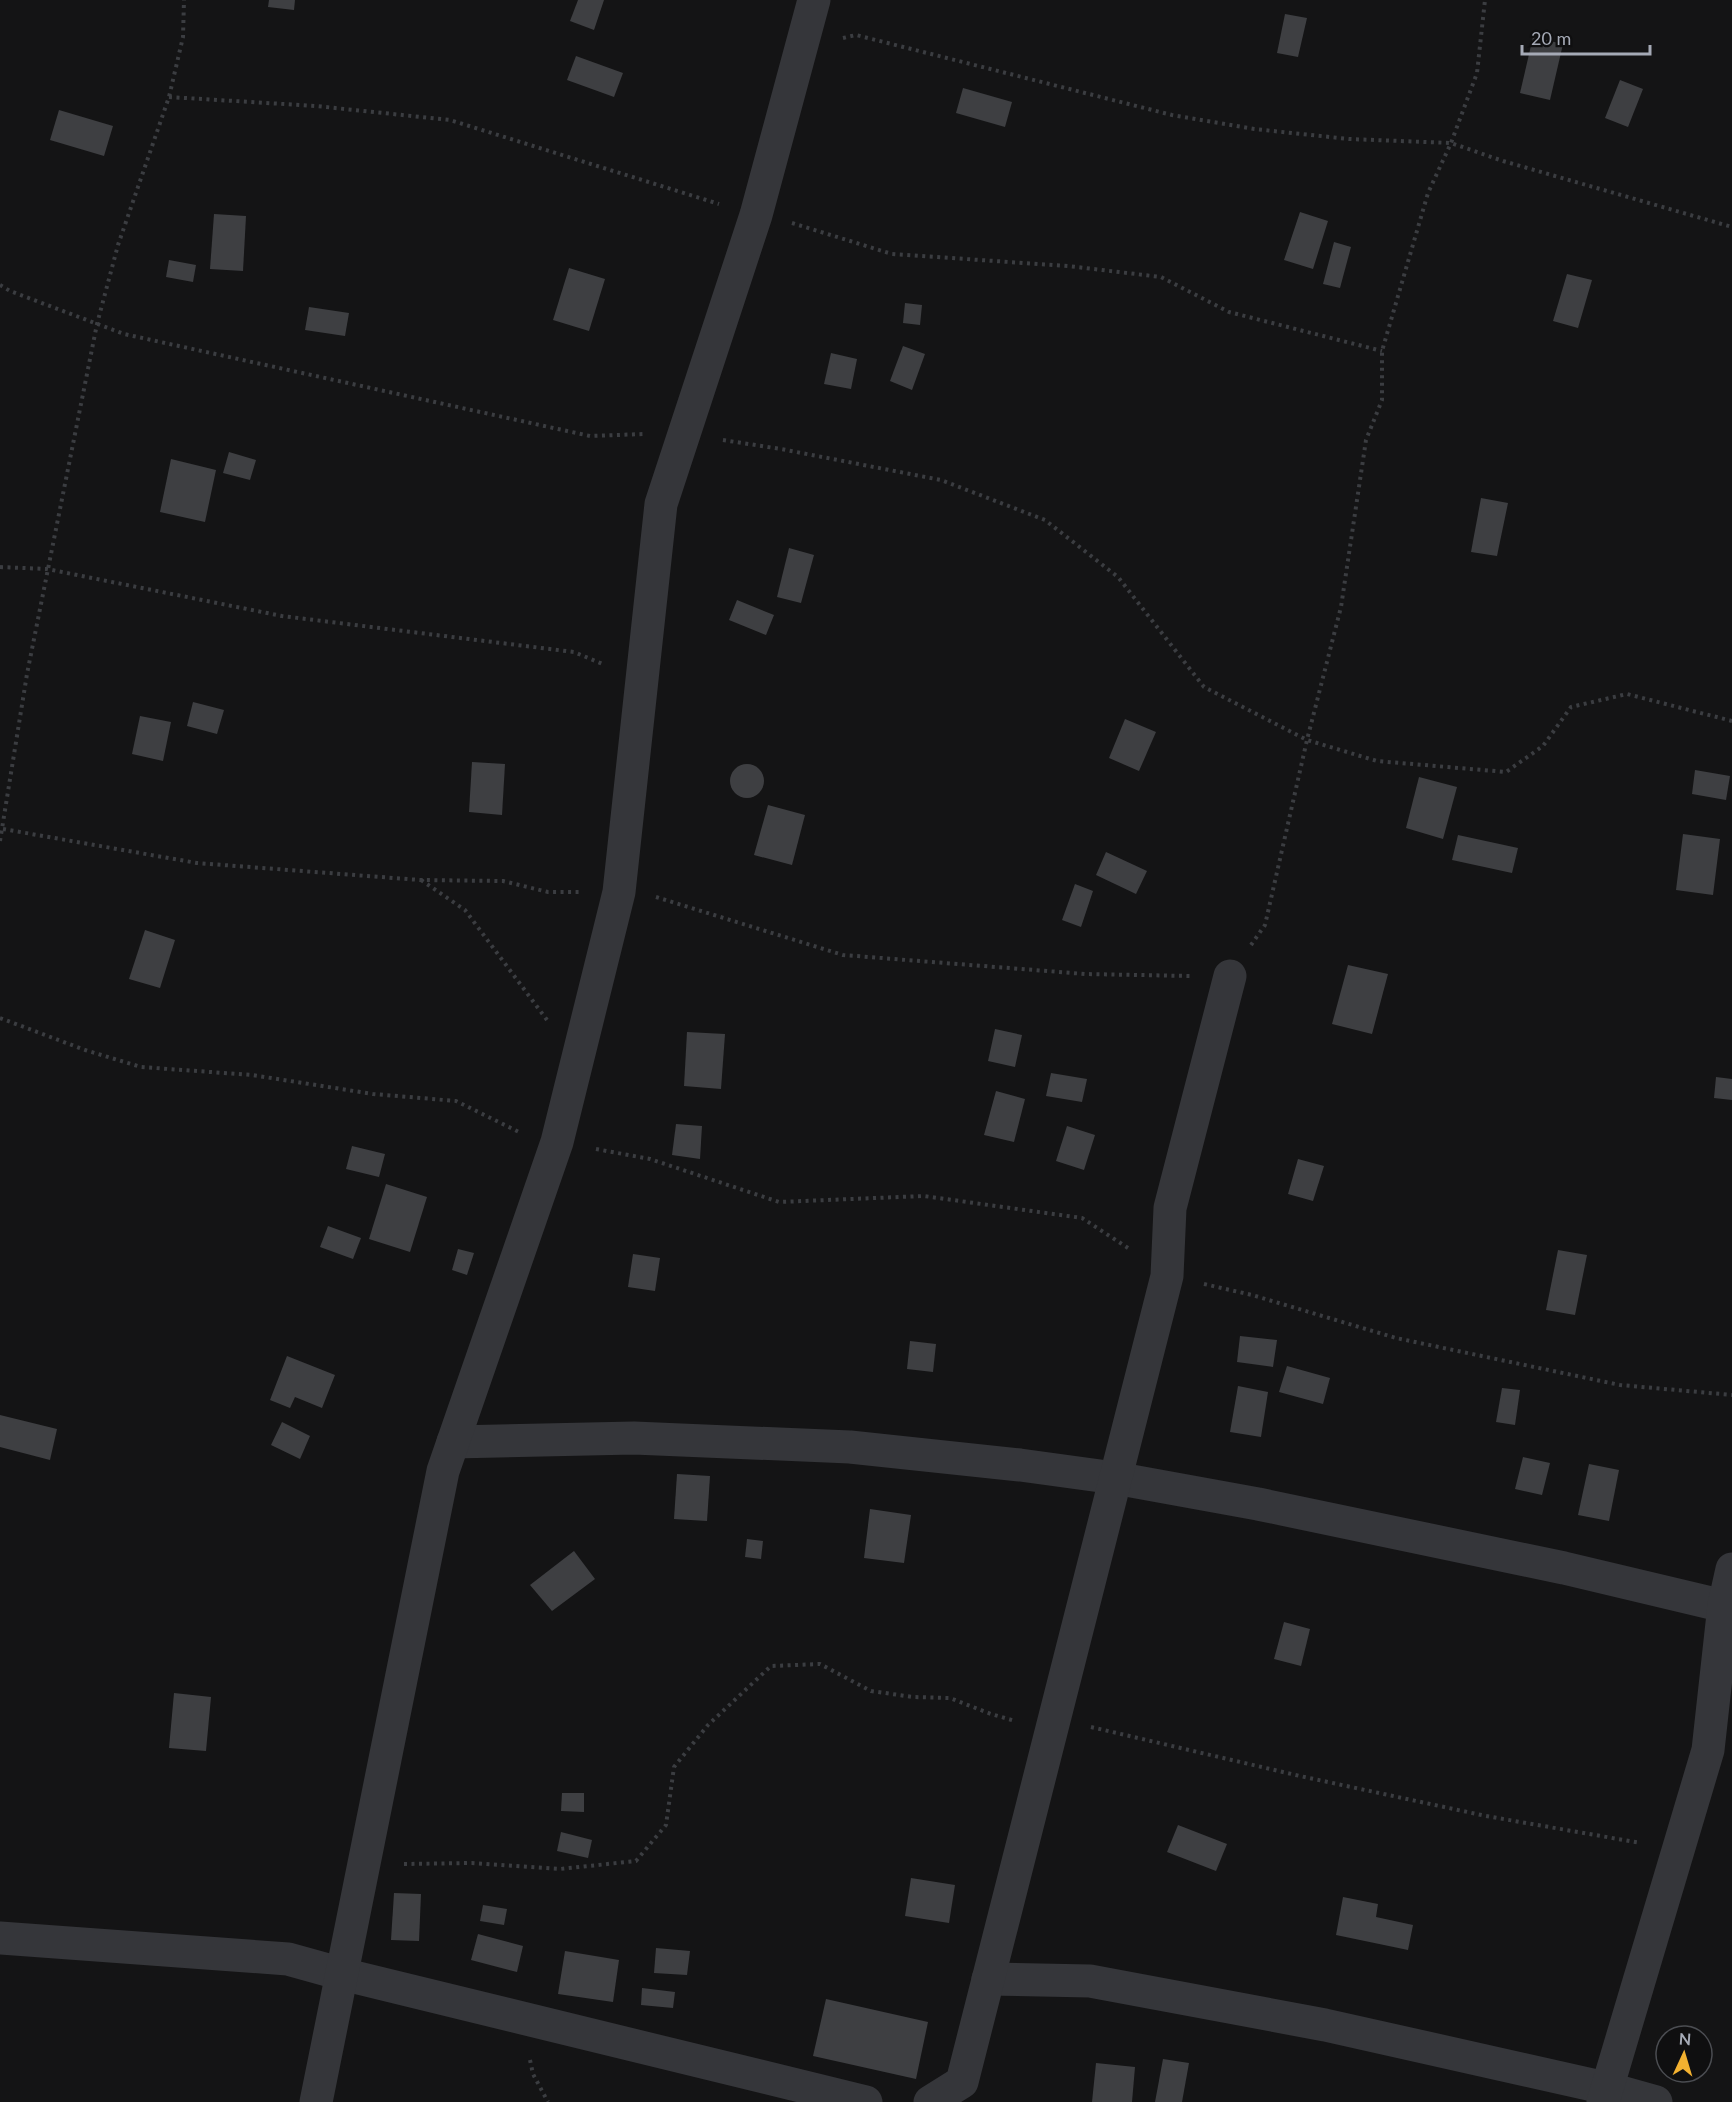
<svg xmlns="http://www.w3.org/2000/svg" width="1732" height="2102" viewBox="0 0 1732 2102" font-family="Lato,sans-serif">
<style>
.building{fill:#3e3f42}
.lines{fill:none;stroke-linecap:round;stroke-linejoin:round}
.path{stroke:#3b3d41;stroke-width:4;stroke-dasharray:3 4.5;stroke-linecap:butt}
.minor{stroke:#35363a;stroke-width:33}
</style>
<rect width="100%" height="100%" fill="#141415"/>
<g class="building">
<polygon points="269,0 295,0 294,10 268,7"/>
<polygon points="578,0 604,0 594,30 570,21"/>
<polygon points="1285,14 1307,18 1298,57 1277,53"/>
<polygon points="1533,37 1563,44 1550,100 1520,93"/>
<polygon points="576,56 623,73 614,97 567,80"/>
<polygon points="1620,80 1643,89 1628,127 1605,118"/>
<polygon points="963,88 1012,102 1005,127 956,113"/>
<polygon points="59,110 113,126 104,156 50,140"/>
<polygon points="1300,212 1328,221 1313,269 1284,260"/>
<polygon points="214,214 246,216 243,271 210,269"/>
<polygon points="1334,242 1351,247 1340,288 1323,284"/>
<polygon points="169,260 196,265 193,282 166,277"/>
<polygon points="569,268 605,279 589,331 553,320"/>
<polygon points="1567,274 1592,280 1578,328 1553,321"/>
<polygon points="905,303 922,305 920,325 903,323"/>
<polygon points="309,307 349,313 345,336 305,330"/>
<polygon points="903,346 925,354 912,390 890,381"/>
<polygon points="831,353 857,359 851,389 824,384"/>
<polygon points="229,452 256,460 250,480 223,473"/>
<polygon points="171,459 216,470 205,522 160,512"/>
<polygon points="1481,498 1508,503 1497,556 1471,552"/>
<polygon points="789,548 814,555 801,603 777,597"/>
<polygon points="737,600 774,615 766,635 729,620"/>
<polygon points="193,702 224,710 217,734 187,726"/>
<polygon points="140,716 171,722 163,761 132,754"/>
<polygon points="1125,719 1156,732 1139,771 1109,758"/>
<polygon points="472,762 505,764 502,815 469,812"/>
<circle cx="747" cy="781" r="17"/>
<polygon points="1695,770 1730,776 1726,800 1692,794"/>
<polygon points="1419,777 1457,787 1443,839 1406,828"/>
<polygon points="768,805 805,815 792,865 754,855"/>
<polygon points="1683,834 1720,839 1713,895 1676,890"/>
<polygon points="1458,835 1518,848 1512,873 1452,860"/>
<polygon points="1106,852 1147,871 1136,894 1096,875"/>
<polygon points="1075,884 1093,891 1081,927 1062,920"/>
<polygon points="145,930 175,940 160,988 129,979"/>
<polygon points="1348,965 1388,974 1372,1034 1332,1024"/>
<polygon points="995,1029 1022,1035 1015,1067 988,1061"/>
<polygon points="687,1032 725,1034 721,1089 684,1086"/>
<polygon points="1051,1073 1087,1079 1082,1102 1046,1096"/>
<polygon points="1716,1077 1732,1079 1732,1100 1714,1098"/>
<polygon points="996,1091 1025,1099 1014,1142 984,1135"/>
<polygon points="676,1124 702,1126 700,1159 672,1155"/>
<polygon points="1067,1126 1095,1135 1084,1170 1056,1161"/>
<polygon points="352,1146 385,1154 379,1177 346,1169"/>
<polygon points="1298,1159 1324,1166 1313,1201 1288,1194"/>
<polygon points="386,1184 427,1197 410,1252 369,1239"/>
<polygon points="328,1226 361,1238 353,1259 320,1247"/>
<polygon points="458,1249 474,1253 467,1275 452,1270"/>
<polygon points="1558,1250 1587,1255 1575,1315 1546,1310"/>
<polygon points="633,1254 660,1258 655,1291 628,1287"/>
<polygon points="1240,1336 1277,1340 1273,1367 1237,1362"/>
<polygon points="910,1341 936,1344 933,1372 907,1369"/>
<polygon points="287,1356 335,1375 322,1408 295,1397 290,1408 270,1400"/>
<polygon points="1287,1366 1330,1378 1323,1404 1279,1392"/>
<polygon points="1238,1386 1268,1392 1261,1437 1230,1432"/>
<polygon points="1502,1388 1520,1390 1515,1425 1496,1422"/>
<polygon points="0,1415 57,1429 50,1460 0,1447"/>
<polygon points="282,1422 310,1436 300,1459 271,1445"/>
<polygon points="1523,1457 1550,1463 1542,1495 1515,1489"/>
<polygon points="1589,1464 1619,1470 1609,1521 1578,1515"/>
<polygon points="677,1474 710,1476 707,1521 674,1519"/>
<polygon points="870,1509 911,1515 904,1563 864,1558"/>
<polygon points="747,1539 763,1541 761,1559 745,1557"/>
<polygon points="574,1551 595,1579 552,1611 530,1585"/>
<polygon points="1284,1622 1310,1629 1301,1666 1274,1659"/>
<polygon points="174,1693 211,1697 206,1751 169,1748"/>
<polygon points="562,1793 584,1793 584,1812 561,1811"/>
<polygon points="1178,1825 1227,1844 1216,1871 1167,1852"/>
<polygon points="561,1832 592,1840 588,1858 557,1851"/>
<polygon points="911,1878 955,1885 949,1923 905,1916"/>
<polygon points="394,1893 421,1894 419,1941 391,1940"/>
<polygon points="1343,1897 1378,1904 1376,1917 1413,1925 1408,1950 1336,1935"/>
<polygon points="483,1905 507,1909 504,1925 480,1921"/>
<polygon points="478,1934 523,1946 517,1972 471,1960"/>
<polygon points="656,1948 690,1951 687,1975 654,1973"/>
<polygon points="565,1951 619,1960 613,2002 558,1994"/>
<polygon points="642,1988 675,1992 673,2008 641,2005"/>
<polygon points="826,1999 928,2022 916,2079 813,2056"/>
<polygon points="1163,2059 1189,2063 1182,2102 1155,2102"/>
<polygon points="1096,2063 1135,2067 1132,2102 1092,2102"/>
</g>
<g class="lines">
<g class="path">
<polyline points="843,38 856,35 1172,115 1254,129 1349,139 1451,143 1503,161 1732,227"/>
<polyline points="169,97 316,106 450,120 719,204"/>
<polyline points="792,223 892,254 1068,266 1161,277 1229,312 1382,351"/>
<polyline points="0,285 10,291 124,334 590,436 644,434"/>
<polyline points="723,440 781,449 941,480 1045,520 1118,577 1204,687 1307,740 1377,761 1506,772 1543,746 1571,707 1627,694 1732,721"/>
<polyline points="0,567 47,569 282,616 574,652 605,665"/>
<polyline points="3,829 197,863 420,880 503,881 548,892 580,892"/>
<polyline points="0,841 27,674 97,324 118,245 169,97 183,37 184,0"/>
<polyline points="421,880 465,910 547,1020"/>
<polyline points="656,897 843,955 1085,974 1191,976"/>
<polyline points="1251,945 1265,925 1307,740 1341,607 1366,440 1382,400 1382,351 1428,193 1451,143 1477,73 1485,0"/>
<polyline points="0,1018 85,1050 141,1067 252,1075 373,1094 456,1101 519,1132"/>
<polyline points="596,1149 650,1159 779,1202 924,1196 1082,1218 1128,1248"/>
<polyline points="1204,1284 1252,1295 1396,1338 1620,1385 1732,1395"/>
<polyline points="1091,1727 1300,1776 1486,1816 1641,1843"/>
<polyline points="404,1864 472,1863 560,1869 636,1861 666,1825 674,1767 708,1725 771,1666 820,1664 871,1691 913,1697 950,1698 991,1714 1015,1721"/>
<polyline points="530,2060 533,2074 548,2102"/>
</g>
<g class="minor">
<polyline points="453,1442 634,1438 850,1447 1020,1465 1115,1478 1258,1504 1564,1568 1732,1608"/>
<polyline points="0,1938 288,1959 342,1974 866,2102"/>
<polyline points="988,1979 1090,1981 1325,2025 1606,2088 1656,2102"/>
<polyline points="316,2102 443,1471 557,1142 619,892 661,504 756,215 814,0"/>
<polyline points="930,2102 962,2082 1167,1276 1170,1208 1230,976"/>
<polyline points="1603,2102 1708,1750 1724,1605 1732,1569"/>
</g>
</g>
<g transform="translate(1684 2054) rotate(4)"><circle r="28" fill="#0f0f10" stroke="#4b4d52" stroke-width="1.5"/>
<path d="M0-4.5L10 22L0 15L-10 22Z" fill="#f2b130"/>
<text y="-9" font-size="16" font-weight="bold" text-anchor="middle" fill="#a5aab6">N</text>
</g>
<path d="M1522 45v9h128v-9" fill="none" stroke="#a5aab6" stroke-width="3"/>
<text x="1531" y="45" font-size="18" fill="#a5aab6" stroke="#0f0f10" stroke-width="4.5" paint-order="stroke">20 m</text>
</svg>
